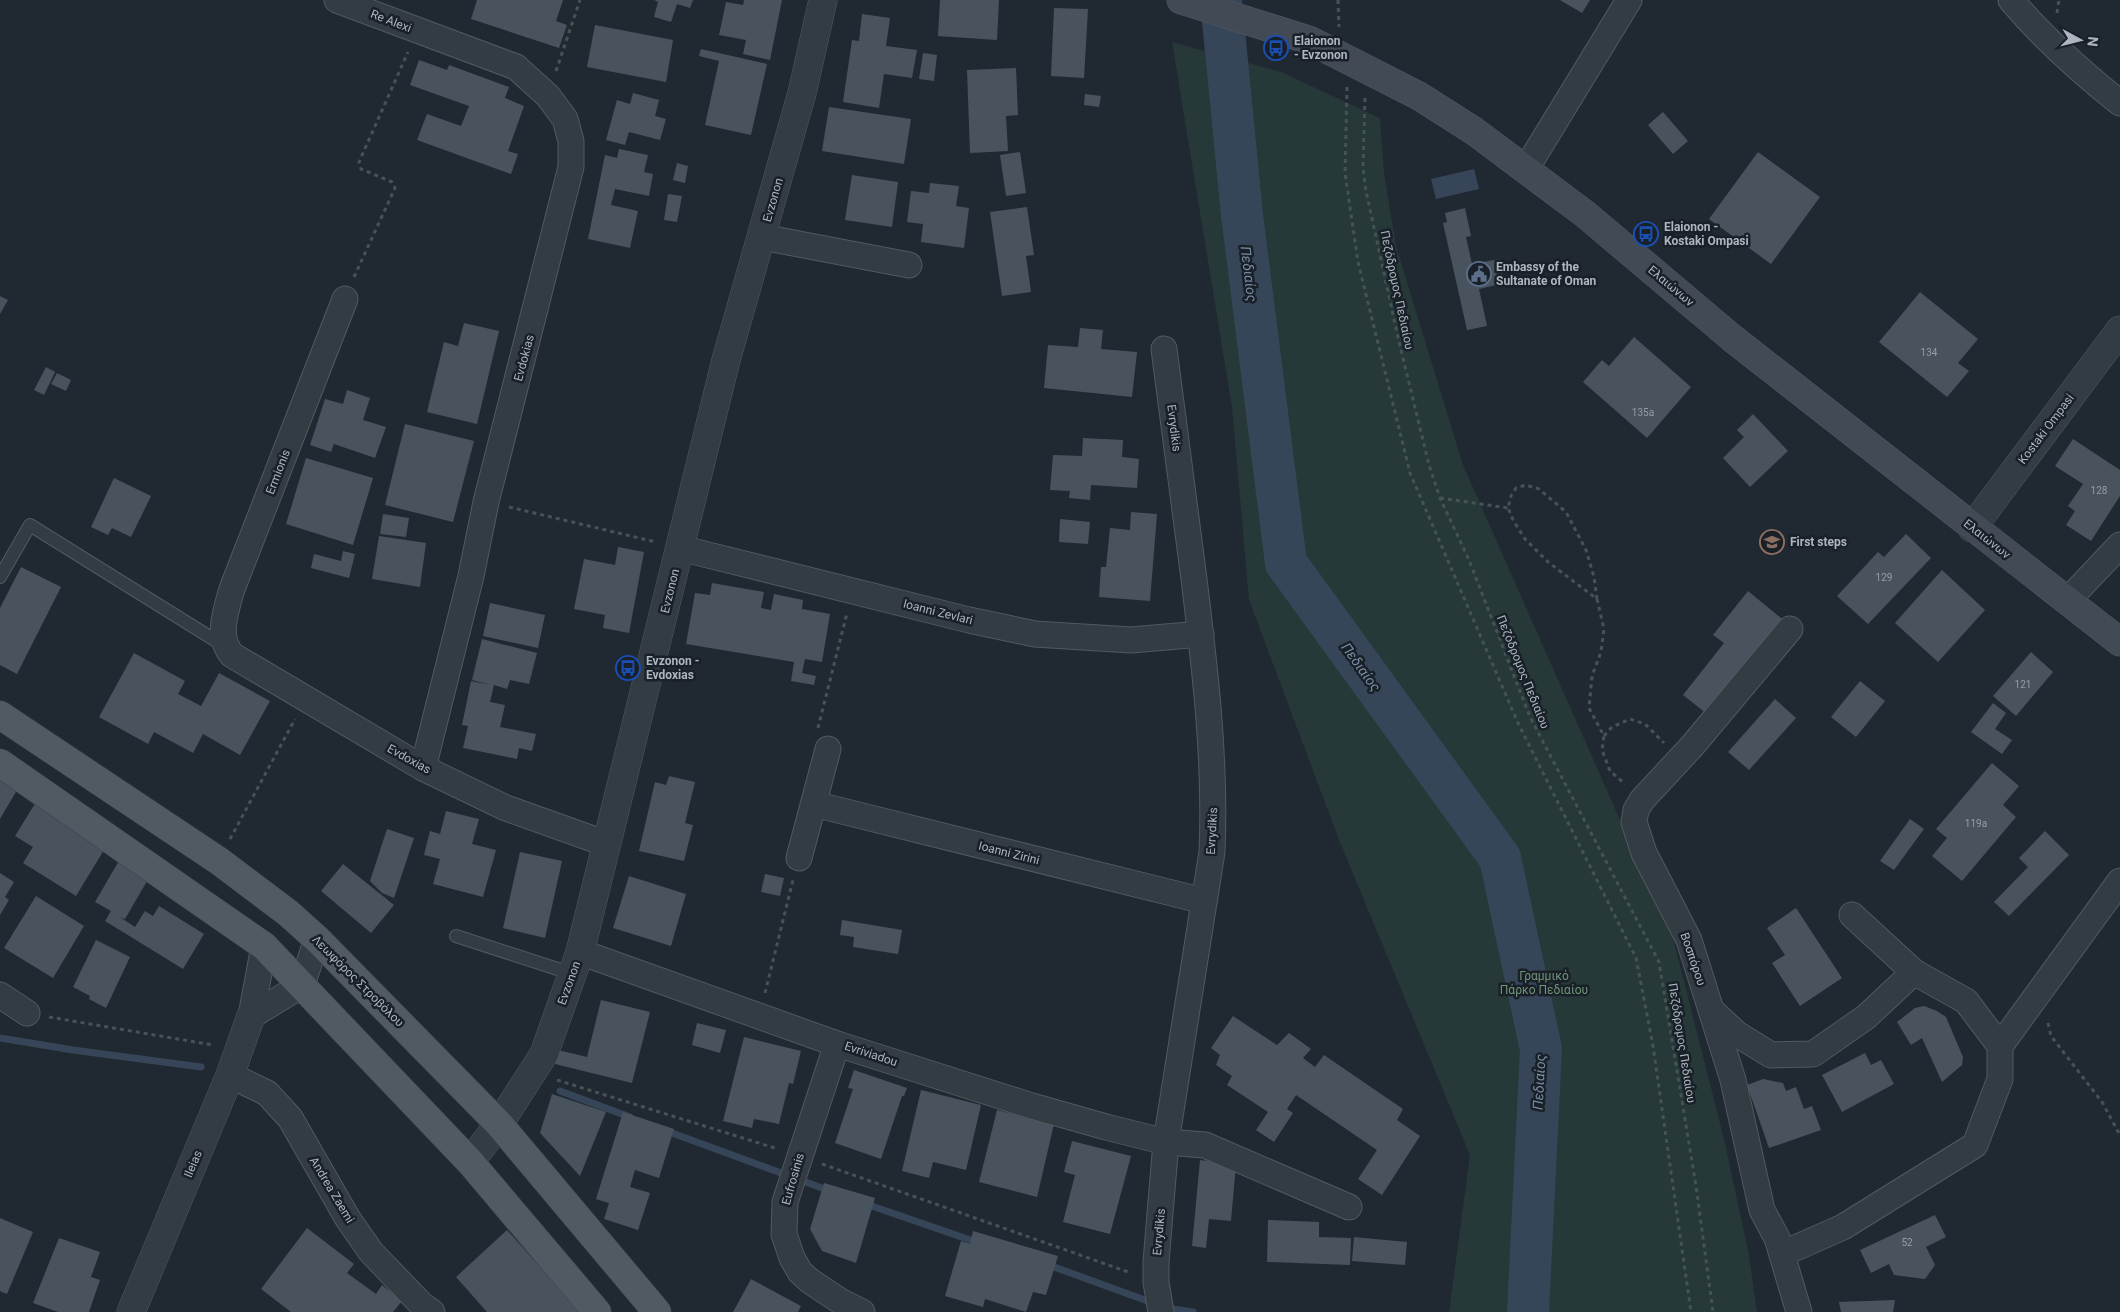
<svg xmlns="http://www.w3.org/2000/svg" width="2120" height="1312" viewBox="0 0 2120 1312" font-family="Roboto,sans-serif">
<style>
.green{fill:#263837}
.water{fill:#364658}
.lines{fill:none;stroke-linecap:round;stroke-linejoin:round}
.stream{stroke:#364658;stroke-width:7}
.river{stroke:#364658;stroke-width:42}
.building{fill:#49535e}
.service-casing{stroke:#515961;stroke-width:14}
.minor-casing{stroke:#515961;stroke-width:27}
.tertiary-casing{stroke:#515961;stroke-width:29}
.secondary-casing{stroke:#515961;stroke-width:29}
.primary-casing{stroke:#3d444d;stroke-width:29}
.path{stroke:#445455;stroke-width:3;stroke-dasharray:4 4;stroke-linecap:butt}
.service{stroke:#333b43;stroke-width:12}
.minor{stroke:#333b43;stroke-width:25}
.tertiary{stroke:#333b43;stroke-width:28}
.secondary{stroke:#424a56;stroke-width:28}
.primary{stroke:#515a63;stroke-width:28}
.labels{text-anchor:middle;stroke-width:5;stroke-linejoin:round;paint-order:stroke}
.number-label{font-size:10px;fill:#949da8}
.street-label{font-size:12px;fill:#adb6c0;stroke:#192028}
.poi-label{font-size:12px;font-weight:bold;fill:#adb6c0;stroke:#192028;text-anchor:start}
.park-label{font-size:12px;fill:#709476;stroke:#192028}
.water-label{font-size:14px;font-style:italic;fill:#788ea6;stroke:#192028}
</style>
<rect width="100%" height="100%" fill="#202932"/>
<polygon class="green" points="1172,42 1281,72 1380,118 1384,173 1396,246 1463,465 1674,942 1724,1139 1749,1255 1757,1312 1449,1312 1470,1155 1339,840 1249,600 1232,407"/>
<polygon class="water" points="1474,169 1479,189 1436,199 1431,179"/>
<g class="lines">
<g class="stream">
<polyline points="0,1038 73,1050 201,1067"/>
<polyline points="560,1091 630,1117"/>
<polyline points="664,1130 830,1191"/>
<polyline points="866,1204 979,1243"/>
<polyline points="1046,1264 1153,1303"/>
<polyline points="1166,1308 1193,1312"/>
</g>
<polyline class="river" points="1221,0 1242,215 1286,563 1500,858 1541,1049 1528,1312"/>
</g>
<g class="building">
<polygon points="477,0 563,0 556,21 567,25 559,48 471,19"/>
<polygon points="654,0 693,0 690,8 677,4 671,22 654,17 658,2"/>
<polygon points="744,0 782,0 770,60 743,54 746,40 719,35 726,2 743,5"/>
<polygon points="940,0 999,0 997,40 938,36"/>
<polygon points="1560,0 1590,0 1582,13"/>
<polygon points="1054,8 1088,9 1084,78 1051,76"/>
<polygon points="862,14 890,18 886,46 917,50 912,78 884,74 879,108 843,102 852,40 859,41"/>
<polygon points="595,25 673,40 666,82 587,67"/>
<polygon points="701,49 767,64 751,135 705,125 719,61 699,56"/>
<polygon points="923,53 937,55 934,81 919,79"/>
<polygon points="419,60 447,70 449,65 509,87 505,98 524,106 508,151 518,154 511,174 417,140 427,114 461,126 469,106 410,85"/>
<polygon points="1016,68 1018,115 1006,116 1008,151 970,153 967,70"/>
<polygon points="633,93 659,100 655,116 666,119 660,140 629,132 625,145 606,140 617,100 630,104"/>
<polygon points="1085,94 1101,96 1099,107 1084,105"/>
<polygon points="829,107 911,119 904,164 822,151"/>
<polygon points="1663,112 1688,141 1673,154 1648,125"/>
<polygon points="619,149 648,155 644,172 653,174 649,196 615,189 611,205 638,211 630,248 588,239 605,155 617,158"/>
<polygon points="1020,152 1026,193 1006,196 1000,155"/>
<polygon points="1758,152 1820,197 1771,264 1709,219"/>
<polygon points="677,163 688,166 685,183 673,180"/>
<polygon points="852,175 898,182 892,227 845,220"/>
<polygon points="930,183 959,186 956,206 969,208 964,248 921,242 923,224 907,222 911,191 929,193"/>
<polygon points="668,194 682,196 677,222 664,220"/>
<polygon points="1027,207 1034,255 1026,256 1031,292 1002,296 990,212"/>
<polygon points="1465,208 1471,236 1466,237 1472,264 1499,259 1505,283 1479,289 1487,326 1467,330 1443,223 1447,222 1445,213"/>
<polygon points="1920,292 1978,339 1958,363 1969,371 1947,397 1879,342"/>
<polygon points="0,296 8,300 0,314"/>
<polygon points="464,323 499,331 477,424 427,412 444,342 458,346"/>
<polygon points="1080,328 1103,330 1101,349 1137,352 1132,397 1044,388 1048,345 1078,347"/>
<polygon points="1634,337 1691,387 1647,438 1583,382 1602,360 1609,366"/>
<polygon points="46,367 55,372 44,395 34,390"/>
<polygon points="57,373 71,380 66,391 51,384"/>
<polygon points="347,390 370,398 363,420 386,427 375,458 334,444 331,452 310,445 325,399 343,404"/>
<polygon points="1753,414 1788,451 1750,487 1723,458 1744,437 1737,430"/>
<polygon points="405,424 474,441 453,522 385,505"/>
<polygon points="1083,438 1123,440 1122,457 1139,459 1137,488 1091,485 1090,500 1069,498 1070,491 1050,490 1053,455 1082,456"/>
<polygon points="2073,439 2120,470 2120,496 2091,541 2066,525 2075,511 2068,506 2083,484 2055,466"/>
<polygon points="306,458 373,478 353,545 286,524"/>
<polygon points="114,478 151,496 131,537 112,528 108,535 91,527"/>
<polygon points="1131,512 1157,514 1150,601 1099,597 1101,567 1106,567 1110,528 1130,530"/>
<polygon points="383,514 409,518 406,537 380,534"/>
<polygon points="1060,519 1090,522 1088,544 1059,542"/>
<polygon points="1906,534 1931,558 1868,624 1837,596 1878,552 1884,557"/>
<polygon points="379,536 426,543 420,587 372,579"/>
<polygon points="618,547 644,552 629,633 603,628 605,615 574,609 584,559 615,565"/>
<polygon points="343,551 355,554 349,578 311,568 314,554 341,561"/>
<polygon points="21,567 61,587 17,674 0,665 0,608"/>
<polygon points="1942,570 1985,610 1938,662 1895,623"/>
<polygon points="712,583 764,592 761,608 771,610 774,594 803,600 802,609 830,614 822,662 805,659 802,673 816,676 814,685 791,681 794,662 686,644 695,593 710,595"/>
<polygon points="1748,591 1787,623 1712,718 1683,695 1724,643 1713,635"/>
<polygon points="490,603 545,615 538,648 483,636"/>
<polygon points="482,639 537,653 529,684 510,680 507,689 494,685 490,702 505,705 500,727 536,734 532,751 519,748 517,759 463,748 468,726 462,725 471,681 491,685 472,680"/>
<polygon points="2031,652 2053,672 2016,716 1993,696"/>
<polygon points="134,653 185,681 178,694 201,706 219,673 270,701 240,755 203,734 193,753 154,732 148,744 99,717"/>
<polygon points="1860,681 1885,701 1856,737 1831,717"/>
<polygon points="1775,699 1796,718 1749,770 1728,752"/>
<polygon points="1993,703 2006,713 1995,729 2012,740 2002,754 1971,732"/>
<polygon points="1992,763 2019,786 2003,805 2016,817 1962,881 1932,856 1947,838 1936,829"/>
<polygon points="0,773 20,785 0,819"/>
<polygon points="669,776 695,782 685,823 693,825 684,861 639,851 655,782 666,785"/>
<polygon points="36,802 107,845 76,896 23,863 33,847 15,836"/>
<polygon points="446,811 479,819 472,844 496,850 483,897 433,884 440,859 424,855 430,831 440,834"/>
<polygon points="1910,819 1924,829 1894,870 1880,861"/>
<polygon points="387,829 414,838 394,898 382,893 370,881"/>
<polygon points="2045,831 2069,855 2009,916 1994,902 2028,867 2019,858"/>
<polygon points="520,852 562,861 545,938 503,928"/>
<polygon points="120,859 150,876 125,919 120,917 135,927 145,911 153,916 159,906 204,934 183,969 105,921 111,911 95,902"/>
<polygon points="343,864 394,905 371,933 321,891"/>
<polygon points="0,873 14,882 5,897 9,900 0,915"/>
<polygon points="765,874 784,878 780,896 761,892"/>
<polygon points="629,876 686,894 671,946 613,928"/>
<polygon points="36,896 84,926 53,978 4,948"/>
<polygon points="1796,908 1842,978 1800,1006 1772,963 1785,955 1767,928"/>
<polygon points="842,920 902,930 898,954 853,947 854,937 840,935"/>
<polygon points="96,940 130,957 106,1008 89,999 90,996 73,987"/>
<polygon points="601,1000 650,1012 632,1083 555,1064 558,1050 587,1057"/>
<polygon points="1924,1006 1937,1011 1946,1017 1963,1057 1962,1065 1942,1082 1922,1038 1911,1045 1897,1022 1915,1008"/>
<polygon points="1233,1016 1277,1045 1289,1033 1311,1049 1303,1058 1315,1067 1324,1055 1403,1109 1397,1120 1420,1136 1382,1195 1358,1179 1377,1150 1296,1095 1287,1109 1293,1113 1274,1142 1256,1130 1268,1112 1227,1085 1232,1076 1216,1065 1220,1055 1211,1048"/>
<polygon points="697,1023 726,1030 720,1053 692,1045"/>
<polygon points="744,1037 801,1051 793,1084 789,1083 779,1124 754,1119 752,1128 723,1121"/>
<polygon points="1865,1053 1871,1065 1881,1060 1894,1084 1842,1112 1822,1075"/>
<polygon points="854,1070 907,1088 904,1096 902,1096 881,1159 835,1143 853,1089 848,1088"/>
<polygon points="1763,1079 1783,1083 1786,1091 1796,1087 1804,1109 1812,1106 1821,1130 1769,1148 1747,1085"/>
<polygon points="921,1090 981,1105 966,1170 933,1162 929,1178 902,1171"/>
<polygon points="552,1094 606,1112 580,1176 540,1133"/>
<polygon points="997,1110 1054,1124 1037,1197 979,1182"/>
<polygon points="623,1112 674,1129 659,1178 635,1170 630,1187 650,1193 638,1230 604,1219 609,1203 596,1199"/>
<polygon points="1072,1141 1131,1156 1110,1234 1063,1222 1075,1175 1064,1172"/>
<polygon points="1200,1160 1236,1164 1231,1221 1209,1219 1206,1248 1192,1246"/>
<polygon points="824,1183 875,1198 856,1263 822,1251 810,1229"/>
<polygon points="1935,1215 1946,1237 1926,1247 1935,1265 1925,1279 1894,1275 1889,1264 1871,1273 1860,1250"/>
<polygon points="0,1218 33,1232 7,1294 0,1291"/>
<polygon points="1268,1220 1319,1222 1319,1237 1351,1238 1350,1265 1267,1262"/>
<polygon points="307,1228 354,1264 347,1273 376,1294 382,1285 402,1301 393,1312 291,1312 261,1289"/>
<polygon points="507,1230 581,1312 487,1312 456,1277"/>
<polygon points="973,1231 1058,1256 1046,1295 1033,1292 1026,1312 985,1299 983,1307 945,1296 961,1241 970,1244"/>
<polygon points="1354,1237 1407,1242 1405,1265 1352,1261"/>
<polygon points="59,1238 100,1252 91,1277 100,1280 89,1312 58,1312 33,1303"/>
<polygon points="751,1279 801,1306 798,1312 733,1312"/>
<polygon points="1895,1300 1893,1312 1841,1312 1839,1302"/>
</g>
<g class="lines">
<defs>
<g id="service">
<polyline points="0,577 30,525 226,647"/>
<polyline points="456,936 573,974"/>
</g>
<g id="minor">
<polyline points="337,0 516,67 548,96 565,119 571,141 571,167 486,502 471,576 423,768"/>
<path d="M2011 0C2043 38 2081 72 2120 103"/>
<polyline points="1526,169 1629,0"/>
<polyline points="762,237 909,265"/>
<path d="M345 299 232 589C226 610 216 637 232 655L423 768 506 808 607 844"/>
<polyline points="680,548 969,620 1035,634 1131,640 1201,634"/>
<polyline points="2067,601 2120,545"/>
<polyline points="1790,629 1693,745 1642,800 1636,810 1634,822 1644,853 1689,940 1733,1080 1762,1210 1777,1238 1799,1312"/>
<polyline points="814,804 1204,901"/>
<polyline points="799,858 828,749"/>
<polyline points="580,952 837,1044 1032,1106 1106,1127 1166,1142 1205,1145 1349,1207"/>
<polyline points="0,995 27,1013"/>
<polyline points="1711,1010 1737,1034 1771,1055 1813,1054 1866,1017 1914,972"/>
<polyline points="251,1016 302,985 317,939"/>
<polyline points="251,1016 264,946"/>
<polyline points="837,1044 785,1202 784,1234 792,1258 800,1272 810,1281 840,1301 862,1312"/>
<polyline points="2000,1046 2120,881"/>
<polyline points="230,1075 267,1093 290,1118 348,1219 371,1252 422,1305 432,1312"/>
<polyline points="1782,1254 1843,1227 1975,1145 2000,1079 2000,1046 1966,1001 1914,972 1852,915"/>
<path d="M1161 1312 1156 1282V1262L1166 1142 1212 852C1216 760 1205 669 1194 579 1184 502 1174 425 1164 349"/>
</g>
<g id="tertiary">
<polyline points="1972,528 2120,330"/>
<polyline points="470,1162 499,1124 544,1054 580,952 726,360 802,93 823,0"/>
<polyline points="131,1312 230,1075 251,1016"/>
</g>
<polyline id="secondary" points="1181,0 1309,40 1419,96 1474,131 1585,214 1732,338 2120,642"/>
<g id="primary">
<polyline points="0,715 219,861 288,913 317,939 499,1124 657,1312"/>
<polyline points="0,763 264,946 470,1162 597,1312"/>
</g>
</defs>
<use href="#service" class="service-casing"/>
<use href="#minor" class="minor-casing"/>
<use href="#tertiary" class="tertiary-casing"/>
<use href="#secondary" class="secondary-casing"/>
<use href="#primary" class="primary-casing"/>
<g class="path">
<polyline points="1338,0 1339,27"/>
<polyline points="2057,13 2059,0"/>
<polyline points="556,71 580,0"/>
<polyline points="1347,87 1345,173 1358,262 1410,473 1518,723 1636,958 1653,1046 1691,1312"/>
<polyline points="1365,98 1363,168 1366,191 1399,342 1429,465 1440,498 1469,560 1530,717 1659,962 1696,1186 1713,1312"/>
<polyline points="354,277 395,188 392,182 361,169 359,162 408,52"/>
<polyline points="1440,498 1508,508"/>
<polyline points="509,507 656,542"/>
<polyline points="1597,599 1594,577 1586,550 1566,512 1539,489 1526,485 1516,488 1511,496 1508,508 1513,520 1525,539 1548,562 1597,599 1604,629 1601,652 1592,676 1589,708 1604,736 1602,750 1610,771 1625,784"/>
<polyline points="818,728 847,613"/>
<polyline points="1604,736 1612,727 1630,719 1645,724 1664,743"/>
<polyline points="230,839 295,719"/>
<polyline points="765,993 793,880"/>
<polyline points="49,1017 213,1045"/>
<polyline points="2048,1023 2051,1036 2102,1102 2120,1135"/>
<polyline points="557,1080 778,1149"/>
<polyline points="822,1164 1131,1273"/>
</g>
<use href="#service" class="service"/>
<use href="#minor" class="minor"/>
<use href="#tertiary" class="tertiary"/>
<use href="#secondary" class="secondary"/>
<use href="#primary" class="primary"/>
</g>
<defs>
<symbol id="bus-ring" viewBox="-11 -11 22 22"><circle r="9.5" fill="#192028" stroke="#1a4fb4" stroke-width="1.5"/><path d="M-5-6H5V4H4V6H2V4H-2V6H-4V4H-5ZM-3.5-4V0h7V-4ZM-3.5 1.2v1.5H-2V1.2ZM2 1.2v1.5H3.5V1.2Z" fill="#1a4fb4"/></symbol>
<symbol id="civic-ring" viewBox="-11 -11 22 22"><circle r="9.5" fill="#192028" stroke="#5c6f8a" stroke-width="1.5"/><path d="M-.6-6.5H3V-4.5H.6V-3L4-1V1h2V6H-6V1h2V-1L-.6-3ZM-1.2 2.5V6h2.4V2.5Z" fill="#5c6f8a"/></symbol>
<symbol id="school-ring" viewBox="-11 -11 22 22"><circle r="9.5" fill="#192028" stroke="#8d6e63" stroke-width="1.5"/><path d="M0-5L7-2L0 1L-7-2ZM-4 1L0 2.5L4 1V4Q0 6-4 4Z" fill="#8d6e63"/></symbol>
</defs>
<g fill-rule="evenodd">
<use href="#bus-ring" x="1262" y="34" width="28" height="28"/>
<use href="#bus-ring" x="1632" y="220" width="28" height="28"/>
<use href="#civic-ring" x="1465" y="260" width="28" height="28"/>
<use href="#school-ring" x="1758" y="528" width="28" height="28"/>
<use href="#bus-ring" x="614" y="654" width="28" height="28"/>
</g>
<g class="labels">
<g class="number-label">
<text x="1929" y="356">134</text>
<text x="1643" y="416">135a</text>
<text x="2099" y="494">128</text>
<text x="1884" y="581">129</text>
<text x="2023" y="688">121</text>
<text x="1976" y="827">119a</text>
<text x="1907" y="1246">52</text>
</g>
<g class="street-label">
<text transform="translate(391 21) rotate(21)" y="4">Re Alexi</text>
<text transform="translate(773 200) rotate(-74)" y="4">Evzonon</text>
<text transform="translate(1671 286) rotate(40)" y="4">Ελαιώνων</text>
<text transform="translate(1397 290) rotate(78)" y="4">Πεζόδρομος Πεδιαίου</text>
<text transform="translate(524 358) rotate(-75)" y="4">Evdokias</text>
<text transform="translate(1174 428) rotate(83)" y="4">Evrydikis</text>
<text transform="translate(2046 429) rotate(-53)" y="4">Kostaki Ompasi</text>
<text transform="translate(278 472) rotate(-69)" y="4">Ermionis</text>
<text transform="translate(1987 539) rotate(38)" y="4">Ελαιώνων</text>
<text transform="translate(670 591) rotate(-76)" y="4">Evzonon</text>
<text transform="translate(938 612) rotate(14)" y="4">Ioanni Zevlari</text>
<text transform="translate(1523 672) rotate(68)" y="4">Πεζόδρομος Πεδιαίου</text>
<text transform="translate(409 759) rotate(29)" y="4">Evdoxias</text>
<text transform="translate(1212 831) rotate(-87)" y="4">Evrydikis</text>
<text transform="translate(1009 853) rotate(14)" y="4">Ioanni Zirini</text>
<text transform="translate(1693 959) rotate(71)" y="4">Βοσπόρου</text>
<text transform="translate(358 981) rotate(45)" y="4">Λεωφόρος Στροβόλου</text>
<text transform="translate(569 983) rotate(-70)" y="4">Evzonon</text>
<text transform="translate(1682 1043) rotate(81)" y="4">Πεζόδρομος Πεδιαίου</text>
<text transform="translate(871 1054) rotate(18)" y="4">Evriviadou</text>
<text transform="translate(193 1164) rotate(-67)" y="4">Ileias</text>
<text transform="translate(793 1179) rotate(-74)" y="4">Eufrosinis</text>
<text transform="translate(332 1190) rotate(59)" y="4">Andrea Zaemi</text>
<text transform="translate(1159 1232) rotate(-85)" y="4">Evrydikis</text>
</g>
<g class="poi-label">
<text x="1294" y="45">Elaionon<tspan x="1294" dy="14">- Evzonon</tspan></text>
<text x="1664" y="231">Elaionon -<tspan x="1664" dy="14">Kostaki Ompasi</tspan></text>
<text x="1496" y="271">Embassy of the<tspan x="1496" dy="14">Sultanate of Oman</tspan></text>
<text x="1790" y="546">First steps</text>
<text x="646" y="665">Evzonon -<tspan x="646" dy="14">Evdoxias</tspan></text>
</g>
<g class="park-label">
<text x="1544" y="980">Γραμμικό<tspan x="1544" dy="14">Πάρκο Πεδιαίου</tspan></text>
</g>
<g class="water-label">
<text transform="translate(1249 274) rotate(83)" y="5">Πεδιαίος</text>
<text transform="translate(1361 667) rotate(54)" y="5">Πεδιαίος</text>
<text transform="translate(1539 1082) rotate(-87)" y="5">Πεδιαίος</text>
</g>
</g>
<g transform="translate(2080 40) rotate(97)" stroke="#192028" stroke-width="4" paint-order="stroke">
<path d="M0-4L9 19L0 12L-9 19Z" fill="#adb6c0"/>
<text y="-8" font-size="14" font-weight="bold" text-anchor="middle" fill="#adb6c0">N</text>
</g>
</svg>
